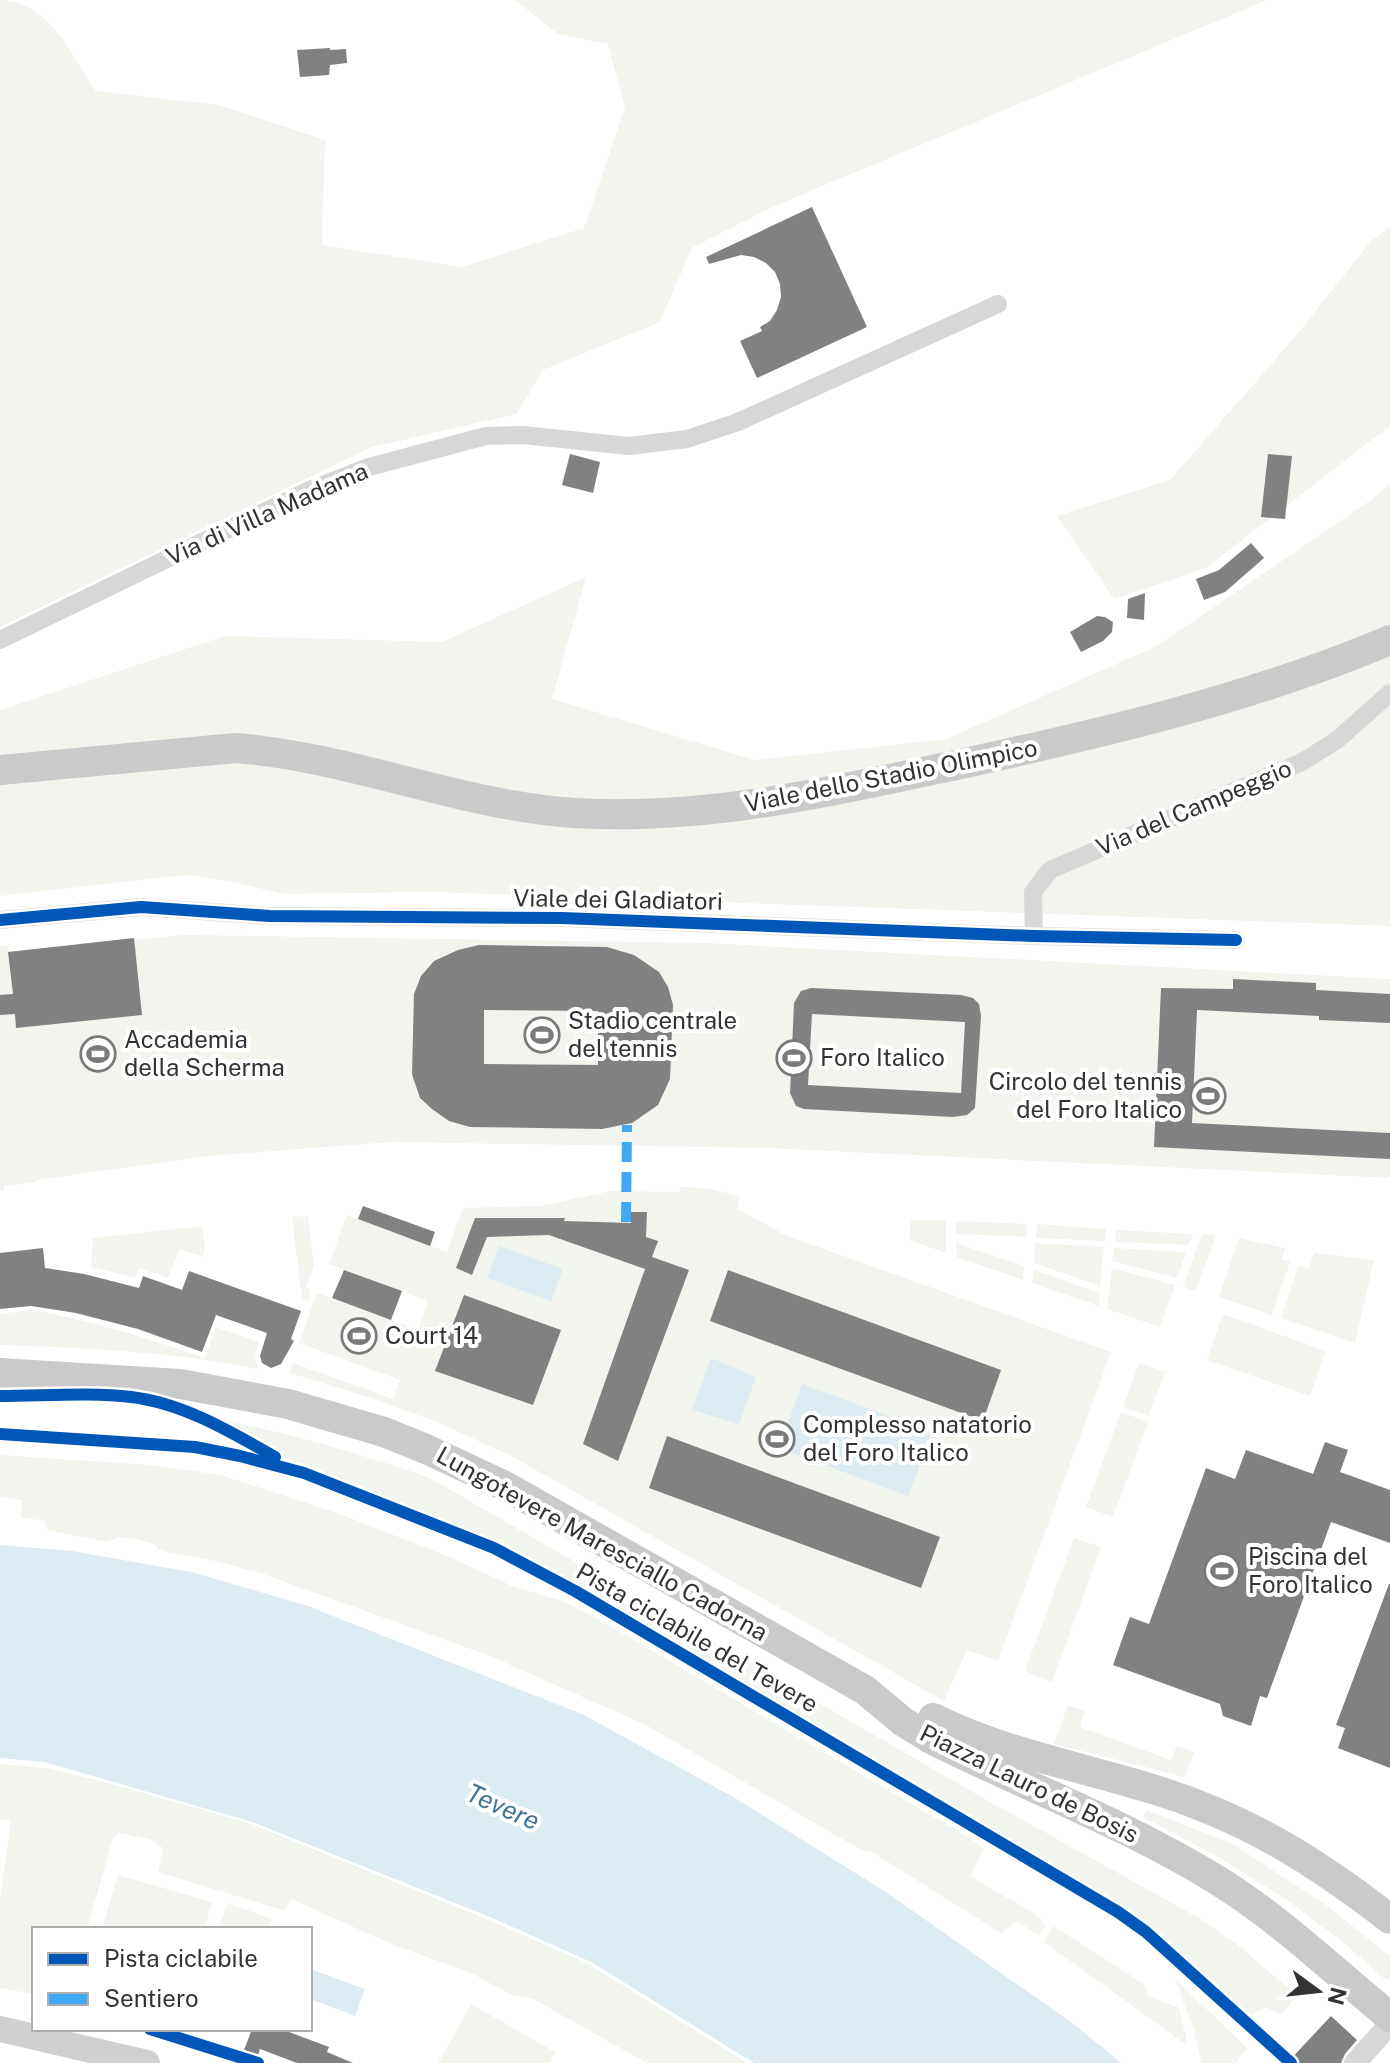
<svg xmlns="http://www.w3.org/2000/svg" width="1390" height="2063" viewBox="0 0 1390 2063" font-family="'Public Sans',sans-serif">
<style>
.green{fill:#f1f5ed}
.water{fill:#ddebf3}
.building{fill:#818181;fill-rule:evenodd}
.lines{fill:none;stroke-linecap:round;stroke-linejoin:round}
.minor{stroke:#d7d7d7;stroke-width:18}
.tertiary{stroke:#d7d7d7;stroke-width:22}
.secondary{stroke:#d0d0d0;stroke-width:26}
.primary{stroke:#cacaca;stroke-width:30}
.quiet{stroke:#3fa9f5;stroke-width:10;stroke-dasharray:20 10;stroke-linecap:butt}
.cycleway-casing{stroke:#fff;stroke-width:17}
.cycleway{stroke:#0057b8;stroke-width:12}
.labels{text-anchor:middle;stroke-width:8;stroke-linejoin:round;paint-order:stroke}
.street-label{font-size:24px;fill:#333;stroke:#fff}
.poi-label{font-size:24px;fill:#333;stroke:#fff;text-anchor:start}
.water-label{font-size:26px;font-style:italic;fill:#3f7597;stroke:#fff}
</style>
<rect width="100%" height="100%" fill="#fff"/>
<g class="green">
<path d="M0 0C49 0 72 56 96 91L219 105 325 140 322 245 462 267 584 228 625 108 608 44 558 34 515 0H1267L772 207 692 248 660 322 543 370 517 414 372 447 0 627Z"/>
<polygon points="1390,227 1390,426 1206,568 1114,599 1057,516 1170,480 1294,338 1371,241"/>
<polygon points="1390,483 1390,926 430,892 284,894 228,881 186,875 0,896 0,710 225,636 442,642 586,577 552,699 755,760 946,739 1157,646 1371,500"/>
<polygon points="183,935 706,943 1390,979 1390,1178 766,1148 391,1142 209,1156 37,1180 37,1182 4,1186 4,1191 0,1191 0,946 8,945 9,952"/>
<polygon points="680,1187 705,1188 740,1196 738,1209 785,1235 1111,1352 998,1661 967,1650 944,1701 511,1456 437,1422 371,1398 290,1373 293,1363 393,1399 400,1380 299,1343 317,1293 418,1330 428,1301 329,1264 347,1215 447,1252 463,1208 541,1206 611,1191 679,1192"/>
<polygon points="308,1216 314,1266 306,1287 311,1289 308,1300 302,1298 292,1217"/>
<polygon points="911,1220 946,1220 946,1253 909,1240"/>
<polygon points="956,1221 1027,1224 1027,1237 956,1234"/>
<polygon points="1037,1224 1106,1229 1105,1241 1036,1238"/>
<polygon points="202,1226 205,1249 203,1257 180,1249 168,1278 139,1268 135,1278 91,1267 93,1238"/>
<polygon points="1116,1230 1193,1234 1189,1245 1115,1242"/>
<polygon points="1202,1234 1216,1235 1196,1291 1183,1287"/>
<polygon points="1239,1238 1285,1248 1282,1259 1290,1262 1272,1315 1219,1297"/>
<polygon points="956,1243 1024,1266 1023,1280 957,1257"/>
<polygon points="1035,1243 1104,1247 1100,1286 1034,1263"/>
<polygon points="1114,1248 1186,1252 1177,1278 1112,1261"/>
<polygon points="1314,1253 1374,1260 1355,1343 1281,1318 1298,1266 1309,1268"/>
<polygon points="1112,1268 1175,1285 1160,1327 1107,1309"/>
<polygon points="1034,1270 1100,1293 1099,1306 1032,1283"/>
<path d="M31 1310C91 1320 147 1338 205 1358L216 1327 259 1342 255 1356 258 1369C177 1352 83 1348 0 1345V1314Z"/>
<polygon points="1223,1314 1326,1351 1310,1396 1207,1360"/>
<polygon points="1139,1363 1165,1372 1149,1416 1123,1407"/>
<polygon points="1121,1412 1148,1422 1113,1517 1086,1507"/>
<path d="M209 1418C284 1431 358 1453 430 1478L971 1791 1199 1918 1234 1942 1297 1995 1282 2014 1265 2007 1247 2018 1147 1927 1042 1861 576 1587 509 1550 323 1477Z"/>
<polygon points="0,1455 151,1465 221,1475 340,1514 452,1558 512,1586 563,1601 600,1620 971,1839 984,1849 970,1876 1038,1916 1045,1925 1039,1936 1017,1921 1001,1933 872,1852 861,1850 646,1725 490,1656 263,1574 215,1561 162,1551 151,1543 136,1539 119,1537 107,1542 47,1530 45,1521 21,1517 22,1500 0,1497"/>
<polygon points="1074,1538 1101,1547 1052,1682 1025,1671"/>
<polygon points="1068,1705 1085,1711 1080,1727 1171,1760 1177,1746 1194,1752 1185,1777 1054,1744"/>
<polygon points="0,1764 47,1768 101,1781 249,1823 306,1846 487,1919 589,1964 747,2063 647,2063 533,1999 512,1995 471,1973 394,1945 291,1899 285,1911 158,1872 163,1848 151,1840 121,1833 113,1838 87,1929 34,1929 34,1994 0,1988 0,1899 11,1821 0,1819"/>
<polygon points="1146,1810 1231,1843 1326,1905 1390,1956 1390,1980 1382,1977 1350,1948 1290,1902 1220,1858 1143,1817"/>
<polygon points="118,1875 212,1902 204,1929 102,1929"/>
<polygon points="228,1903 272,1919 269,1929 218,1929"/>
<polygon points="1053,1926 1144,1984 1149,1996 1179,2008 1187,2042 1185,2044 1044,1942"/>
<polygon points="1175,1979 1247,2048 1235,2063 1201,2063 1194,2030"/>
<polygon points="471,2004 555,2052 549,2063 438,2063"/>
</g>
<g class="water">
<polygon points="499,1246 563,1269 551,1301 487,1278"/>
<polygon points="711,1358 756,1377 739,1424 692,1410"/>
<polygon points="802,1384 932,1432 908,1496 779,1448"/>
<polygon points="0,1545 72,1551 191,1572 305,1605 582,1714 735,1798 886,1892 1075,2025 1121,2063 754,2063 591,1962 490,1917 252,1822 44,1762 0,1758"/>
<polygon points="310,1969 365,1989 355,2016 310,1999"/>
</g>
<g class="building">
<polygon points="330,48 330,50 346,49 347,63 330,65 329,75 300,77 297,50"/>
<polygon points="812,207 867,327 757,378 740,341 762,331 760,327 770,321 777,310 781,297 780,284 775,272 766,263 754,257 741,255 709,264 706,257"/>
<polygon points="570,454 600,462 593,493 562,485"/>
<polygon points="1268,454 1292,456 1285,519 1261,517"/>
<polygon points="1251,543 1264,558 1225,592 1204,600 1196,579 1219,570"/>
<polygon points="1145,593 1144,620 1127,618 1128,599"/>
<polygon points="1097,616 1105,617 1113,622 1112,632 1103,641 1081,652 1070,632"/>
<polygon points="134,938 142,1015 16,1028 15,1014 0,1015 0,995 13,994 8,952"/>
<path d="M479 945 607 947 634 955 659 972 668 987 673 1005 670 1079 658 1105 632 1123 602 1129 470 1127 449 1121 432 1109 420 1098 412 1074 414 994 421 976 434 961 458 950ZM484 1010 598 1011V1065L484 1064Z"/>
<polygon points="1233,979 1316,983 1316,990 1390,994 1390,1023 1319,1020 1319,1016 1197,1010 1192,1123 1390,1133 1390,1159 1154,1147 1161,988 1233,989"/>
<path d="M811 988 961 995 973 998 979 1004 981 1016 975 1108 967 1115 953 1117 804 1109 796 1106 790 1093 794 1003 801 991ZM812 1014 965 1022 961 1093 808 1085Z"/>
<polygon points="363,1206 435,1232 430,1246 358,1219"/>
<polygon points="631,1212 647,1212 646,1237 658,1241 652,1257 689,1270 618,1461 583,1444 645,1269 549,1235 487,1237 472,1275 456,1268 475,1218 565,1218 564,1221 631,1223"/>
<polygon points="43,1248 45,1268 84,1274 139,1288 143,1276 182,1290 189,1271 301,1311 291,1339 294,1341 281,1364 271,1368 262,1363 260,1356 267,1333 216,1315 202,1352 138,1329 76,1313 31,1306 0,1309 0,1253"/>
<polygon points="344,1270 402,1291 391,1320 332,1298"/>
<polygon points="728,1270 1001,1370 983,1421 710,1321"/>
<polygon points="464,1295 561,1330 533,1405 435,1371"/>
<polygon points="667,1436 940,1537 921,1588 649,1488"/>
<polygon points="1325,1442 1348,1450 1340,1472 1390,1490 1390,1543 1331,1522 1267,1698 1260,1696 1251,1726 1223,1716 1220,1704 1113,1665 1130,1617 1149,1624 1206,1468 1235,1479 1246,1450 1313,1474"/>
<polygon points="1389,1584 1390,1584 1390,1768 1338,1748 1345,1728 1336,1725"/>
<polygon points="1331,2016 1357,2040 1345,2054 1341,2063 1287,2063"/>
<polygon points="252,2029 281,2029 329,2047 327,2052 353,2063 297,2063 260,2049 258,2056 244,2050"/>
</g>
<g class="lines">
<g class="minor">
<polyline points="0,640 307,491 369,467 486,436 523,435 629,446 687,439 738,422 998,304"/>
<polyline points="0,920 141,907 270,916 562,918 1034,936 1236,940"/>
<polyline points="1034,936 1033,892 1050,870 1302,762 1337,740 1390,693"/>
</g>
<polyline class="tertiary" points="1355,2063 1390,2024"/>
<polyline class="secondary" points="0,2029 147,2063"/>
<g class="primary">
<path d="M0 770 236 748C350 757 459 805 574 813 703 821 830 792 956 765 1103 733 1250 699 1390 640"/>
<path d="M0 1373 180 1384 288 1404 384 1432 426 1449 505 1486 865 1690 902 1721 931 1739C1027 1787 1126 1824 1217 1880 1280 1919 1334 1971 1390 2017"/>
<path d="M933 1718C1002 1752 1077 1766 1149 1788 1245 1817 1312 1859 1390 1919"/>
</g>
<polyline class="quiet" points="626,1222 627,1125"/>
<defs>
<g id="cycleway">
<polyline points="0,920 141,907 270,916 562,918 1034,936 1236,940"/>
<path d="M0 1396C42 1396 91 1392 131 1397 183 1403 231 1432 275 1457"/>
<polyline points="0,1434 195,1447 240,1456 304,1473 494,1548 575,1591 1118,1912 1146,1932 1291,2063"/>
<polyline points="150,2029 258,2063"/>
</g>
</defs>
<use href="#cycleway" class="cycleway-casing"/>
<use href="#cycleway" class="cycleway"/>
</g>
<defs>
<symbol id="stadium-ring" viewBox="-11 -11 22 22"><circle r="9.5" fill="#fff" stroke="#7a7a7a" stroke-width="1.5"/><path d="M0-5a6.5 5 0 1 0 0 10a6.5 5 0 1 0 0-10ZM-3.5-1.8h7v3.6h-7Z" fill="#7a7a7a"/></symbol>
</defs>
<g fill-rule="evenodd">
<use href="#stadium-ring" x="522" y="1015" width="40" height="40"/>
<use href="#stadium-ring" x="78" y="1034" width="40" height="40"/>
<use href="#stadium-ring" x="774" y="1038" width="40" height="40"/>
<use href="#stadium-ring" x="1188" y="1076" width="40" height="40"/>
<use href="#stadium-ring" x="339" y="1316" width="40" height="40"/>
<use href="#stadium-ring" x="757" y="1419" width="40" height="40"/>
<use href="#stadium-ring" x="1202" y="1551" width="40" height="40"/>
</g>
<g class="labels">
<g class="street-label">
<text transform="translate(267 514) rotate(-24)" y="8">Via di Villa Madama</text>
<text transform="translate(891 776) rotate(-11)" y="8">Viale dello Stadio Olimpico</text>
<text transform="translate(1194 808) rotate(-23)" y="8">Via del Campeggio</text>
<text transform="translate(618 900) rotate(1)" y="8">Viale dei Gladiatori</text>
<text transform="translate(602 1544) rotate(29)" y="8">Lungotevere Maresciallo Cadorna</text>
<text transform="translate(697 1638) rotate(30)" y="8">Pista ciclabile del Tevere</text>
<text transform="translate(1029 1784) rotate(26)" y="8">Piazza Lauro de Bosis</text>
</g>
<g class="poi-label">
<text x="568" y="1029">Stadio centrale<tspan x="568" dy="28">del tennis</tspan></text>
<text x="124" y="1048">Accademia<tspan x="124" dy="28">della Scherma</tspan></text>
<text x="820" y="1066">Foro Italico</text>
<text x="1182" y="1090" text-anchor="end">Circolo del tennis<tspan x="1182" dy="28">del Foro Italico</tspan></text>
<text x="385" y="1344">Court 14</text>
<text x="803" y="1433">Complesso natatorio<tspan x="803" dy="28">del Foro Italico</tspan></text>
<text x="1248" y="1565">Piscina del<tspan x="1248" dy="28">Foro Italico</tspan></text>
</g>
<g class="water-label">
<text transform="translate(503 1807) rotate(24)" y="9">Tevere</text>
</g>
</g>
<rect x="32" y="1927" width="280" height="104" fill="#ffffff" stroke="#adadad" stroke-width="2"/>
<rect x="48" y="1953" width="40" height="12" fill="#0057b8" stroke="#adadad" stroke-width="2"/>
<text x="104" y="1967" font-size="24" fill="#333333">Pista ciclabile</text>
<rect x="48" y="1993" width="40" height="12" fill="#3fa9f5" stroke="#adadad" stroke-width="2"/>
<text x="104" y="2007" font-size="24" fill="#333333">Sentiero</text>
<g transform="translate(1318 1991) rotate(105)" stroke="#ffffff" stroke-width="6" paint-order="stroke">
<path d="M0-6L14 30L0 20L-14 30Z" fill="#333333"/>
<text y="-12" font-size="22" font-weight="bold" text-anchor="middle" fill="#333333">N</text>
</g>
</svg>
